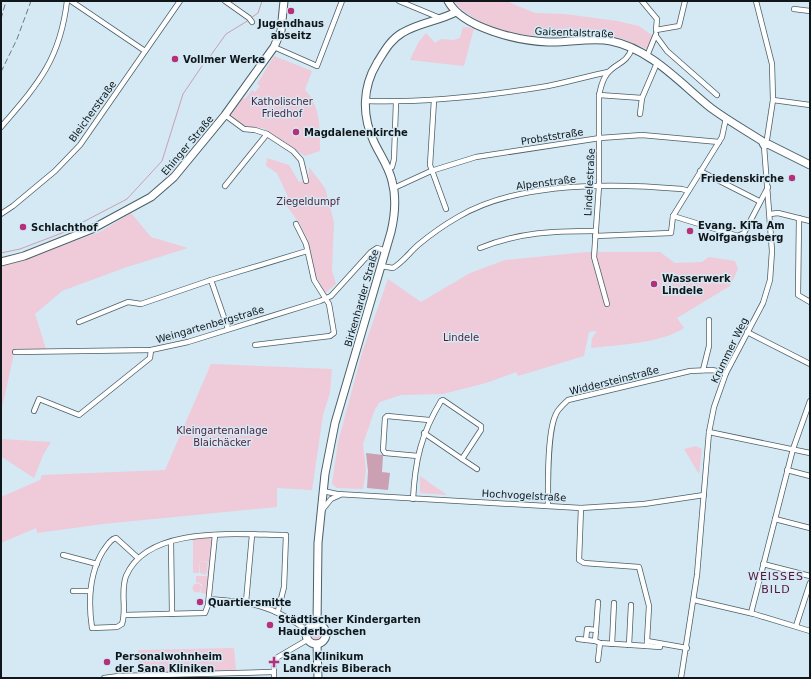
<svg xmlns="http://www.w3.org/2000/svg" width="811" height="679" viewBox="0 0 811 679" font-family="'DejaVu Sans',sans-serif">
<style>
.green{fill:#efcad9}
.water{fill:#cba0b2}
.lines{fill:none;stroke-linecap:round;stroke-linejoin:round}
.stream{stroke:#cba0b2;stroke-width:1}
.minor-casing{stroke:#4c5f68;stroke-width:6}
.secondary-casing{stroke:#4c5f68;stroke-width:9}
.primary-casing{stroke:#4c5f68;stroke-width:9}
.minor{stroke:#fff;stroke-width:4.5}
.secondary{stroke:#fff;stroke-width:7}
.primary{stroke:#fff;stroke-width:7}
.rail{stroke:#6d7a81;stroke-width:1;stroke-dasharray:6 3;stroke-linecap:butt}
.poi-dot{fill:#b43179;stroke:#d4e9f4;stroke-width:1.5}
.labels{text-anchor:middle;stroke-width:3;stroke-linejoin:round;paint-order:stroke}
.poi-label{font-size:10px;font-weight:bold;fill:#10171b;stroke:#d4e9f4;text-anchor:start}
.street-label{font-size:10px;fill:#10171b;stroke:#d4e9f4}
.park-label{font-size:10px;fill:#531d39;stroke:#d4e9f4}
.neighbourhood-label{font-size:11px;letter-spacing:1px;fill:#541537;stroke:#d4e9f4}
</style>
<rect width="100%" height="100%" fill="#d4e9f4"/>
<g class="green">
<path d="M453 1H506L535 13 565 14 617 21 639 26 653 36 649 50C637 45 624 38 611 36 590 33 568 37 547 36 513 36 477 27 453 1Z"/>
<polygon points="463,27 474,28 464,66 410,60 418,43 426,33 435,43 441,39 454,40 460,38"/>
<path d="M274 56 312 71 305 90C321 106 320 130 320 151L305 156 263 128 245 127 230 116 242 99 246 98 252 90 255 92 260 86 257 84Z"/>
<polygon points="267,158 289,165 299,182 309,179 309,167 325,188 334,222 332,271 336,284 325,293 314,272 308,242 300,224 283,201 288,197 277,173 266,166"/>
<polygon points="131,213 151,237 188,248 124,268 62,291 35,314 46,349 15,349 1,412 1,267 100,232"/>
<path d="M587 252H660L675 263 702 262 709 257 735 261 738 269 730 286 677 318 684 328C662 343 617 345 591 348L592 338 597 331 589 332 584 356 518 376 516 372 486 383 443 394 401 395 380 402 375 409 363 444 366 471 363 489 337 488 332 484 338 442 362 353 388 279 421 302 470 273 505 260Z"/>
<polygon points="211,364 332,369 330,393 323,415 312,490 277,488 277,507 103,524 37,533 36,528 1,543 1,497 40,480 42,475 165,470"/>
<polygon points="1,439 51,442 43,455 34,478 2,457"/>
<polygon points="696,446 702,449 699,474 684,449"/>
<polygon points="420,476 447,495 420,493"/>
<polygon points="210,536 213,540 207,594 201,593 202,584 196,582 196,576 207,576 209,562 200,561 199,573 193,573 193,539"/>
<polygon points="201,561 208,563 206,575 200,573 200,562"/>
<circle cx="197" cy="588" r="4.5"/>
<circle cx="316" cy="634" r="7"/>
<polygon points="234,648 236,670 139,673 138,650"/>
</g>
<polygon class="water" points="366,453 383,455 382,472 390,473 388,490 367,488 368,471"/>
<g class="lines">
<g class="stream">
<polyline points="251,18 258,13 262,1"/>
<polyline points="206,62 226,34 249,20"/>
<polyline points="1,253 20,249 62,233 127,199 162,161 183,94 202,66"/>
</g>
<defs>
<g id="minor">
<polyline points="71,1 145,51"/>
<polyline points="225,1 249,18 252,22"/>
<polyline points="399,1 440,18"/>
<polyline points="642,1 657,19 656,30 679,26 685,1"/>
<polyline points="756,1 772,64 773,100 767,139"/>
<polyline points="794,9 810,11"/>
<polyline points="656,36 667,51 717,95"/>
<polyline points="274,47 317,66 342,1"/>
<polyline points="647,56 656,34"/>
<polyline points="599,95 642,98 657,63"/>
<polyline points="434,100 430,165 446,209"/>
<polyline points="773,100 810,105"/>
<path d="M365 101C426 103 488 96 548 86 568 82 588 76 608 72"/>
<polyline points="640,114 642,98"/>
<polyline points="225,115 244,129 255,130 267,134 293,151 301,160 306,181"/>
<path d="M1 127C38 84 60 60 67 1"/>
<polyline points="388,169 392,167 394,159 396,102"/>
<polyline points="700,171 759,201"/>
<polyline points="225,186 267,134"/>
<polyline points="394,188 431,171 476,157 600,138 642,135 719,142"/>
<polyline points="1,214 13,206 55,171 80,145 180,1"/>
<polyline points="770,214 778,213 810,221"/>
<polyline points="673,216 738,236 744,233 768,187"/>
<polyline points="799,218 798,295 810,302"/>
<polyline points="595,236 671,233 673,216 722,137 726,118"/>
<path d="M480 248C520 232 553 231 596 231"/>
<path d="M381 266 393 268C403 262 410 252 418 245 430 235 444 225 458 217 518 181 614 183 682 189L688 191"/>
<polyline points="211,280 228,329"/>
<path d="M607 304 594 257 599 186V95C601 87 602 80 607 74 615 63 627 64 632 48"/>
<polyline points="79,322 128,302 141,304 211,280 307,251"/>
<polyline points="747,332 810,364"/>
<polyline points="255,345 330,336 334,333 329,304 314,280 306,244 296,224"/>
<polyline points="15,352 151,350 188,342 320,301 331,296 371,252 377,248 386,251"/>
<polyline points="703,370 709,346 709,320"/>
<polyline points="34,411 39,399 79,415 150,358 151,350"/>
<polyline points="709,432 810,453"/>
<polyline points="418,456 385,453 383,450 385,418 387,416 429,420"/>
<polyline points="462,459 477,469"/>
<polyline points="787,470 810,476"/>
<polyline points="323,491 337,494 581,508 644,504 704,495"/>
<path d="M413 499C415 461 421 434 441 401L443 400 481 426V430L462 459 424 433"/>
<path d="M548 506C548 484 547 432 556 414 558 409 564 404 568 400L690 371 712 370 726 373"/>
<polyline points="581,508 579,560 584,563 639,567 649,606 647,641"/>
<polyline points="323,509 331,499 340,495"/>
<polyline points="775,519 810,528"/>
<polyline points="171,542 172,614"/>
<polyline points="63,555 97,564"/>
<path d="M138 558 116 538C110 539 107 546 103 551 89 574 88 601 92 628L117 627 122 624C127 609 120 592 126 576 148 524 241 535 286 535L284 587 278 611"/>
<polyline points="763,564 810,576"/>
<polyline points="73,591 90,591"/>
<path d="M209 599C252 602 271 605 307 630"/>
<polyline points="694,600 754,614 810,631"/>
<polyline points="246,602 252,535"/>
<polyline points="751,613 793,449 810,401"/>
<polyline points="124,615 205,613 208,605 215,535"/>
<polyline points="796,626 810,583"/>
<polyline points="596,630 598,602"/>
<polyline points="578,639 595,641 600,643 647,646 647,641 687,648"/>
<polyline points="586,640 587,629 596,630 595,641"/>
<polyline points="612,644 614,603"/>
<polyline points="629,645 631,605"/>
<polyline points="647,646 660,647 660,644"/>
<polyline points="598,660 600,643"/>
<polyline points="104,678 119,676 273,672"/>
<polyline points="274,678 274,662 278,657 307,640"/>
<polyline points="681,678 697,575 709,432 714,407 726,373 763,303 770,280 772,251 764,146"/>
</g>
<g id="secondary">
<path d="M448 1C462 28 519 41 548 42 569 43 591 37 611 41 651 49 681 84 711 108 727 120 745 130 762 141L764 145 768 144 810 165"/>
<circle cx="316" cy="634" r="10"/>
<path d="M317 625 318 543 325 474 335 423 391 232C395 215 397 199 392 181 389 167 380 155 374 142 362 116 362 88 377 63 384 52 390 40 402 33 418 23 439 21 456 12"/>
<polyline points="317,644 318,678"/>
</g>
<polyline id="primary" points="1,262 24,256 92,229 151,197 174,177 225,115 274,47 281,31 284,1"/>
</defs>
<use href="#minor" class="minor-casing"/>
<use href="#secondary" class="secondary-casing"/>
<use href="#primary" class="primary-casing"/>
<use href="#minor" class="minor"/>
<use href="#secondary" class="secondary"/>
<use href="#primary" class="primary"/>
<g class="rail">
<polyline points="1,19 6,1"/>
<polyline points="1,72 17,39 31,1"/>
</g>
</g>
<g class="poi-dot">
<circle cx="291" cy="11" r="4"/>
<circle cx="175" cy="59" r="4"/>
<circle cx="296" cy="132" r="4"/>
<circle cx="792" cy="178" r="4"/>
<circle cx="23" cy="227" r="4"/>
<circle cx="690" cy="231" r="4"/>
<circle cx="654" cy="284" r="4"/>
<circle cx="200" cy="602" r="4"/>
<circle cx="270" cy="625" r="4"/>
<circle cx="107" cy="662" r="4"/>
<path d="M272 656h4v4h4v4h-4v4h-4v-4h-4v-4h4z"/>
</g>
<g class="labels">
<g class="poi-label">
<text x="291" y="27" text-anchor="middle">Jugendhaus<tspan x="291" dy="12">abseitz</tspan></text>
<text x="183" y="63">Vollmer Werke</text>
<text x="304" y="136">Magdalenenkirche</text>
<text x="784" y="182" text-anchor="end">Friedenskirche</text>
<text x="698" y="229">Evang. KiTa Am<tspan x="698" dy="12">Wolfgangsberg</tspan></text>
<text x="31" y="231">Schlachthof</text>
<text x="662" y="282">Wasserwerk<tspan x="662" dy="12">Lindele</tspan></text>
<text x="208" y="606">Quartiersmitte</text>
<text x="278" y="623">Städtischer Kindergarten<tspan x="278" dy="12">Hauderboschen</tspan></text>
<text x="115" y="660">Personalwohnheim<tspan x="115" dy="12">der Sana Kliniken</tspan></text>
<text x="283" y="660">Sana Klinikum<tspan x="283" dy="12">Landkreis Biberach</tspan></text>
</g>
<g class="street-label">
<text transform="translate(574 32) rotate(2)" y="4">Gaisentalstraße</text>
<text transform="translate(92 111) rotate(-54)" y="4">Bleicherstraße</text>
<text transform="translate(552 136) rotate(-9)" y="4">Probststraße</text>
<text transform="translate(187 145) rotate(-50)" y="4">Ehinger Straße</text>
<text transform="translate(546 182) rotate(-7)" y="4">Alpenstraße</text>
<text transform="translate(589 182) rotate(-87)" y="4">Lindelestraße</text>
<text transform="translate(361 298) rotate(-74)" y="4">Birkenharder Straße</text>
<text transform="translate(210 324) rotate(-16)" y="4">Weingartenbergstraße</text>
<text transform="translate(729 350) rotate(-64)" y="4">Krummer Weg</text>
<text transform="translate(614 380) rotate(-14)" y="4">Widdersteinstraße</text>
<text transform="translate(524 495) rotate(3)" y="4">Hochvogelstraße</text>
</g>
<g class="park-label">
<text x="282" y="105">Katholischer<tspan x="282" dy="12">Friedhof</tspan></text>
<text x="308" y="205">Ziegeldumpf</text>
<text x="461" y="341">Lindele</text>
<text x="222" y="434">Kleingartenanlage<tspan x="222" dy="12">Blaichäcker</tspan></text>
</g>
<g class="neighbourhood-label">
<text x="776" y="580">WEISSES<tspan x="776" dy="13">BILD</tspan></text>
</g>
</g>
<rect width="811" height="679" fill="none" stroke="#10171b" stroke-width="4"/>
</svg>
